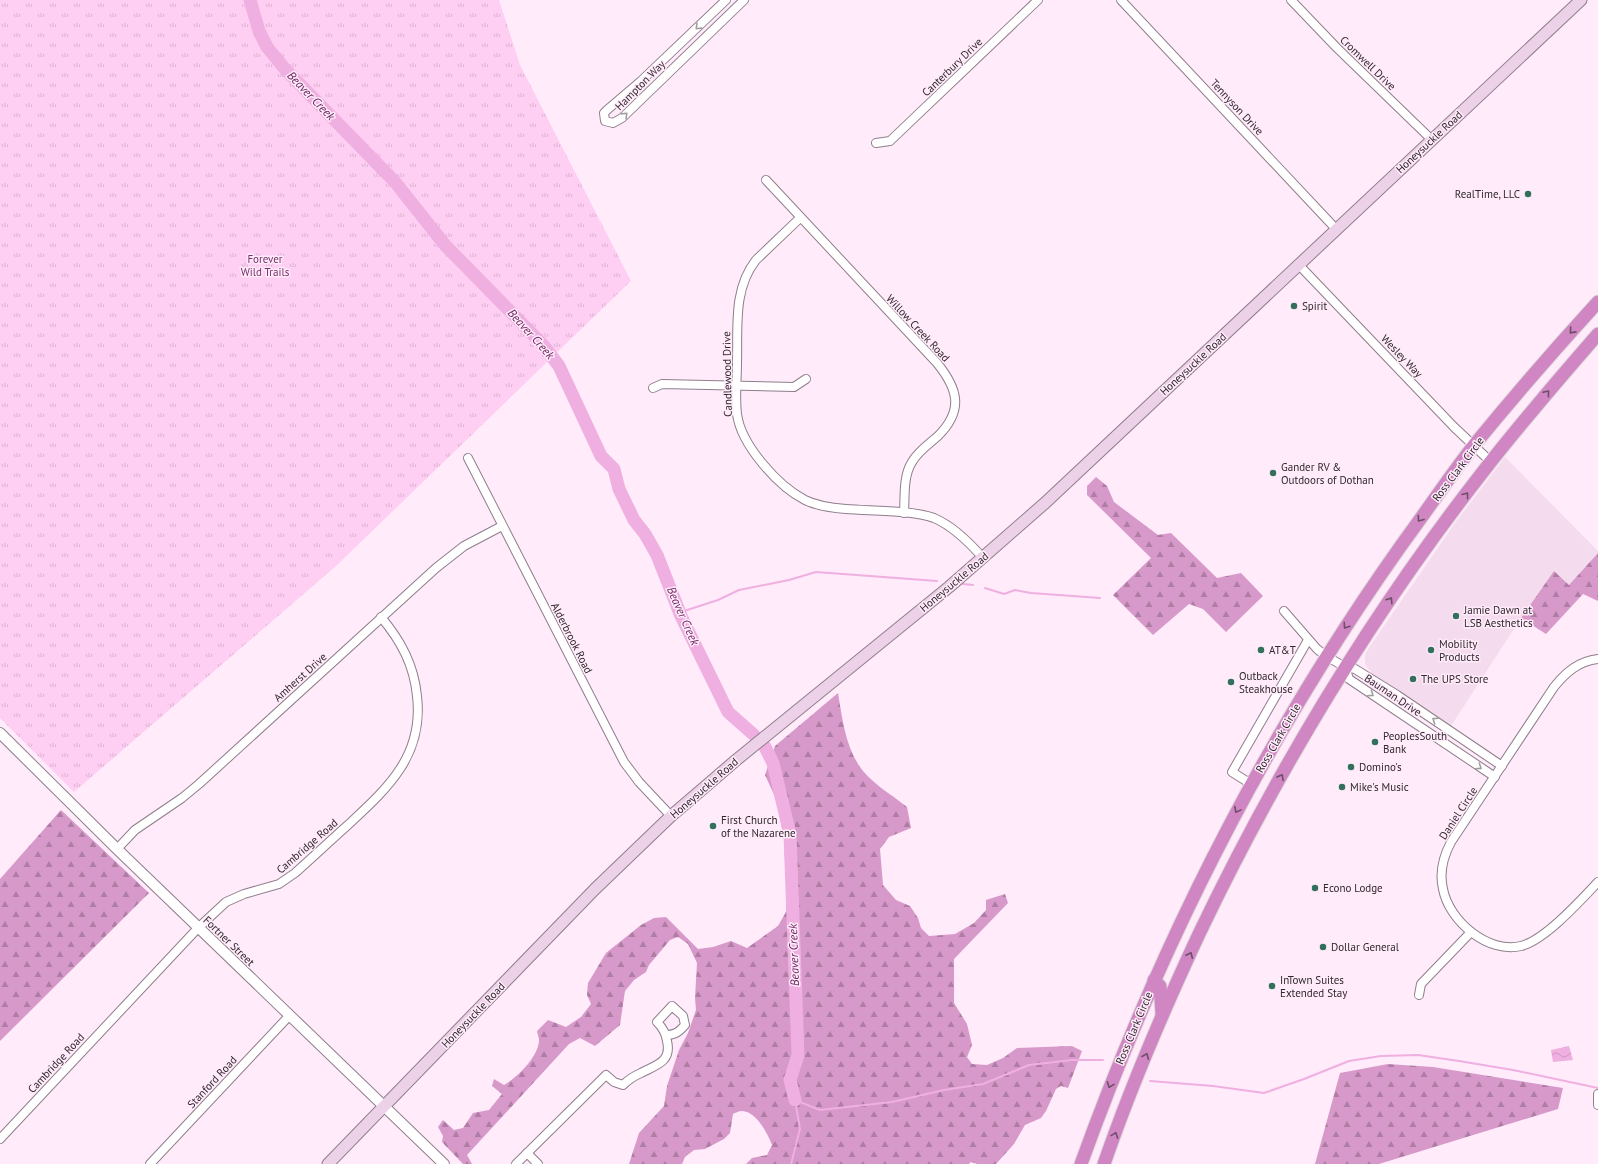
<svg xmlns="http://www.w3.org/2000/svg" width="1598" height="1164" viewBox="0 0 1598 1164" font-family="'PT Sans',sans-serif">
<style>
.built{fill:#f5dbee}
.forest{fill:url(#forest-firs)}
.park{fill:url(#park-tufts)}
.water{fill:url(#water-waves)}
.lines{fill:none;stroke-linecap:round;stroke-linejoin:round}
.stream{stroke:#efafe0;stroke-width:2}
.river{stroke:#efafe0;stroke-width:13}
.minor-casing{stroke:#8f7e8b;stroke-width:10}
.tertiary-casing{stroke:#8f7e8b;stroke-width:12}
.secondary-casing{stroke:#8f7e8b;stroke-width:13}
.trunk-casing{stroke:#dedddd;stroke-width:15}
.minor{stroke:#fff;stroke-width:8}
.tertiary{stroke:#fff;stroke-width:10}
.secondary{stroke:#edd1e8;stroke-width:11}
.trunk{stroke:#d086c2;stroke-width:13}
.oneway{stroke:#a19ea0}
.oneway2{stroke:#6f4e69}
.poi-dot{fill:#32705c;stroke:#ffebfa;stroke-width:1.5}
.labels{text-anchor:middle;stroke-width:3;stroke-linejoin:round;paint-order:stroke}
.street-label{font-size:11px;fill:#2f282d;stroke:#ffebfa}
.poi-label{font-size:11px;fill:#2f282d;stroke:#ffebfa;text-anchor:start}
.park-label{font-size:11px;fill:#772e6a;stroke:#ffebfa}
.water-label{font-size:12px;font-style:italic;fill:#6e2663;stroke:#ffebfa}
</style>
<defs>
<pattern id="forest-firs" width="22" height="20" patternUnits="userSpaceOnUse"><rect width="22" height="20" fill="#d799c9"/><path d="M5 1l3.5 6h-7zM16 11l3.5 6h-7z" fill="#af7da4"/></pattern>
<pattern id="park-tufts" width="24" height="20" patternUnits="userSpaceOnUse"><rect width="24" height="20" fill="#ffcff3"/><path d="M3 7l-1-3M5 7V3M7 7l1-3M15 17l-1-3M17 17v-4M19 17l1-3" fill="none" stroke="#dbb2d1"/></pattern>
<pattern id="water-waves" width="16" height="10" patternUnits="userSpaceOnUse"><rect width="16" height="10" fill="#efafe0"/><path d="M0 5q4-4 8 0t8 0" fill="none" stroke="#cd97c0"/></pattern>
</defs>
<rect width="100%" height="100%" fill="#ffebfa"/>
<polygon class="built" points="1505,457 1598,551 1598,553 1569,585 1554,571 1521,618 1451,726 1372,674 1365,664 1365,657 1366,652 1455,523"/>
<g class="forest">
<polygon points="1096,477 1107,486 1114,502 1158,535 1171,533 1217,578 1241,573 1263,596 1226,632 1203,609 1189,604 1153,635 1113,595 1151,558 1087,495 1087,486"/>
<polygon points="1598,553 1598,601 1583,594 1546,634 1521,618 1554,571 1569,585"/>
<path d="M838 693C842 717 845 743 858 764 869 782 891 794 907 807L911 828 889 837 880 849 883 885 896 900 910 906 918 918 921 928 929 936 955 934 974 923 986 910V900L1005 894 1008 903 954 959V1003L967 1024 972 1045 967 1057 972 1064 987 1065 1003 1058 1017 1048 1072 1046 1082 1051 1068 1088 1061 1086 1056 1089 1046 1111 1041 1118 1025 1125 1014 1144 996 1164H977L971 1162 969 1164H746L752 1158 767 1155 772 1145C768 1134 756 1111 742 1111 739 1111 735 1113 733 1114L730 1133 724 1139 705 1149 694 1150 685 1157 682 1164H629L639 1133 664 1106 667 1086 679 1050 688 1033 696 1010 695 998 697 963 688 944 678 937 670 940 649 965 646 972 634 980 625 991 620 1025 595 1046 580 1038 569 1044 467 1155 472 1164H463L442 1142 443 1136 438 1127 443 1120 454 1130 463 1128 473 1113 489 1110 502 1094 492 1086 494 1079 504 1085C517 1078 539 1056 539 1040 539 1037 537 1033 537 1031L548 1020 566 1027 581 1017 591 1004 587 995 588 983 606 953 641 925 654 918 666 917 698 949 713 947 731 941 747 948 778 926 786 912 787 901 784 840 777 801 765 775 775 746Z"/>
<polygon points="61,810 149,893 0,1041 0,879"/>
<polygon points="1388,1064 1433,1067 1563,1088 1558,1109 1379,1164 1315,1164 1340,1073"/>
</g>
<polygon class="park" points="0,0 499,0 520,65 631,281 336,566 74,792 0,718"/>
<polygon class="water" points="1569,1046 1573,1060 1553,1062 1551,1050"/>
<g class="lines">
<g class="stream">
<polyline points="963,584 973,585"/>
<polyline points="985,588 1004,594 1015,590 1031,593 1100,598"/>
<polyline points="681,612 718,600 739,590 789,580 816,572 937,581"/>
<polyline points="1150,1081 1213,1086 1264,1093 1304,1079 1349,1061 1381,1056 1418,1055 1459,1061 1513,1070 1598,1088"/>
<polyline points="795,1100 820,1110 892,1102 944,1090 983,1084 1029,1065 1072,1060 1103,1060"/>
<polyline points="791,1164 800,1129 795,1100"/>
</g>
<g class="river">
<polyline points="250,0 259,31 267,47 285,69 395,182 445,245 544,346 559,366 601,456 614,469 619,489 634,520 645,534 657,555 681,616 728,712 754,735"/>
<polyline points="765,747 773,763 790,834 798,1055 790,1080 795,1100"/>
</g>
<defs>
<g id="minor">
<polyline points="726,0 641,81 607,110 604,113 605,121 613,123 622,118 744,0"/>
<polyline points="1121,0 1336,229"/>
<polyline points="1291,0 1337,48 1431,139"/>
<polyline points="876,143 890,141 1038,0"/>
<path d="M766 180 937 363C958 389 964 410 938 436 929 444 918 451 912 462 903 476 905 496 904 513"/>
<path d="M800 218 756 260C733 289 738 327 737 362 737 379 735 397 737 414 741 445 778 486 805 500 817 506 833 508 846 509 871 511 912 510 934 518 953 526 969 542 983 558"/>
<polyline points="1298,264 1454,427 1491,462"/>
<polyline points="653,388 662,384 794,387 806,379"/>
<polyline points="468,458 624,762 639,782 671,816"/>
<polyline points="1284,611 1317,649 1326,656 1345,667 1355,669 1397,695 1502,766"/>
<path d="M1598 659C1579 661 1566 672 1554 687L1451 842C1443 857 1439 872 1443 889 1449 921 1488 954 1521 946 1545 940 1581 900 1598 882"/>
<polyline points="1345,667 1349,679 1495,777"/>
<polyline points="1251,784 1232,772 1308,640"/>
<polyline points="117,849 135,830 182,798 199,784 436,568 464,546 502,526"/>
<polyline points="1419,995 1421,984 1471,932"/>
<polyline points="1598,1094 1598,1105"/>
<path d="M0 1139 198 928 226 902 244 894 279 884 295 873C313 857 331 840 349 824 388 788 424 755 417 696 414 665 401 641 381 617"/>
<polyline points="527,1153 538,1164"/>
<polyline points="150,1164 289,1016"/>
<path d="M516 1164 606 1075 614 1082 623 1085C628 1080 634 1076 641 1073 656 1065 672 1062 667 1041 666 1033 663 1028 657 1022L672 1006 683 1016 685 1025C679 1032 675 1035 666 1035"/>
</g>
<polyline id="tertiary" points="0,733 117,849 444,1164"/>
<polyline id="secondary" points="328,1164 595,889 671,816 735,761 949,587 1045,503 1581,0"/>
<g id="trunk">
<polyline points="1154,980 1160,986 1162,1014"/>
<path d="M1081 1164C1164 934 1276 716 1421 518 1439 493 1456 468 1475 444 1515 395 1556 348 1598 302"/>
<path d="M1104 1164C1131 1086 1164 1009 1199 934 1277 771 1371 615 1482 473 1519 425 1558 380 1598 334"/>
</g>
</defs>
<use href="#minor" class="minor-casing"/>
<use href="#tertiary" class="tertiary-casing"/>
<use href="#secondary" class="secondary-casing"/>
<use href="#trunk" class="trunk-casing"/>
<use href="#minor" class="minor"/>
<use href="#tertiary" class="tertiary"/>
<use href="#secondary" class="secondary"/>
<use href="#trunk" class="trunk"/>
</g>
<defs><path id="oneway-chevron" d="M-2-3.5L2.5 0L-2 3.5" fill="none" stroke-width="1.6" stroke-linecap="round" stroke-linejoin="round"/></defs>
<g class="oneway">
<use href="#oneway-chevron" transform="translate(698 27) rotate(136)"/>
<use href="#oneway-chevron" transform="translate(625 115) rotate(-44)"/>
<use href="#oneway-chevron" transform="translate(1371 694) rotate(34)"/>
<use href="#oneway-chevron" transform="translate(1435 720) rotate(-146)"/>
<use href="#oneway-chevron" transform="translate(1479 767) rotate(34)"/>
</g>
<g class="oneway2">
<use href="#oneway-chevron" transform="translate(1572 331) rotate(132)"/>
<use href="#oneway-chevron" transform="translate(1547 393) rotate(-50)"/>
<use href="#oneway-chevron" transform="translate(1466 495) rotate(-53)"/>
<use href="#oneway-chevron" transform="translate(1420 519) rotate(126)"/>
<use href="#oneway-chevron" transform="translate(1390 600) rotate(-57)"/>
<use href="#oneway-chevron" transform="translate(1346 626) rotate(124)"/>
<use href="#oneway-chevron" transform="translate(1281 777) rotate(-61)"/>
<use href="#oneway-chevron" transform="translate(1237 810) rotate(118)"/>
<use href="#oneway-chevron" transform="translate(1190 955) rotate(-65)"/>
<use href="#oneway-chevron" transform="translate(1146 1056) rotate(-68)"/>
<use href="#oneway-chevron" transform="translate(1110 1085) rotate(111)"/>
<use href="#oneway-chevron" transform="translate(1115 1135) rotate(-70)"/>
</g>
<g class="poi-dot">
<circle cx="1528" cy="194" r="4"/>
<circle cx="1294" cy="306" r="4"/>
<circle cx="1273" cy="473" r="4"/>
<circle cx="1456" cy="616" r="4"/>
<circle cx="1261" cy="650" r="4"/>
<circle cx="1431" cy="650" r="4"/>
<circle cx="1413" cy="679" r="4"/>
<circle cx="1231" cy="682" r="4"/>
<circle cx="1375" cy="742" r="4"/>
<circle cx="1351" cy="767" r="4"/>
<circle cx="1342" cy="787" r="4"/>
<circle cx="713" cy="826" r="4"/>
<circle cx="1315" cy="888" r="4"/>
<circle cx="1323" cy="947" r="4"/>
<circle cx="1272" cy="986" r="4"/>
</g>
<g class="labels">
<g class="street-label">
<text transform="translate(1368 63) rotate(44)" y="4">Cromwell Drive</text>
<text transform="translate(952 67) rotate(-44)" y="4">Canterbury Drive</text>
<text transform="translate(640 85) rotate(-45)" y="4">Hampton Way</text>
<text transform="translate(1237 107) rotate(47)" y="4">Tennyson Drive</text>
<text transform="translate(1429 142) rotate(-43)" y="4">Honeysuckle Road</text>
<text transform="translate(918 328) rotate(47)" y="4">Willow Creek Road</text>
<text transform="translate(1402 356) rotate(46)" y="4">Wesley Way</text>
<text transform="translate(1193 364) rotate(-43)" y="4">Honeysuckle Road</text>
<text transform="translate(727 374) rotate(-91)" y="4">Candlewood Drive</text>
<text transform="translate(1458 469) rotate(-53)" y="4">Ross Clark Circle</text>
<text transform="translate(954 582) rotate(-40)" y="4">Honeysuckle Road</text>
<text transform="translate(572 638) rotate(63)" y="4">Alderbrook Road</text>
<text transform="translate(300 677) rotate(-42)" y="4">Amherst Drive</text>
<text transform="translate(1393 695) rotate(34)" y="4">Bauman Drive</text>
<text transform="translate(1278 738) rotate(-60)" y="4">Ross Clark Circle</text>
<text transform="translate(704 788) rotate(-41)" y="4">Honeysuckle Road</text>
<text transform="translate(1458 813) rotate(-57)" y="4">Daniel Circle</text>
<text transform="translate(307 846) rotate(-41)" y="4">Cambridge Road</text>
<text transform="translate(229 941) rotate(44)" y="4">Fortner Street</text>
<text transform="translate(473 1015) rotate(-46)" y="4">Honeysuckle Road</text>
<text transform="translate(1134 1028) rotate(-67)" y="4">Ross Clark Circle</text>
<text transform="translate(56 1063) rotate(-47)" y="4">Cambridge Road</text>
<text transform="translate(212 1082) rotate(-47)" y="4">Stanford Road</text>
</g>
<g class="poi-label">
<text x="1520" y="198" text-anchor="end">RealTime, LLC</text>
<text x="1302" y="310">Spirit</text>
<text x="1281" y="471">Gander RV &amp;<tspan x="1281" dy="13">Outdoors of Dothan</tspan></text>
<text x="1464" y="614">Jamie Dawn at<tspan x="1464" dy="13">LSB Aesthetics</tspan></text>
<text x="1439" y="648">Mobility<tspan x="1439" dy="13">Products</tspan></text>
<text x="1269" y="654">AT&amp;T</text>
<text x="1239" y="680">Outback<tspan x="1239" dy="13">Steakhouse</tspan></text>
<text x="1421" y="683">The UPS Store</text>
<text x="1383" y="740">PeoplesSouth<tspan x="1383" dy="13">Bank</tspan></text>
<text x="1359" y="771">Domino's</text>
<text x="1350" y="791">Mike's Music</text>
<text x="721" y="824">First Church<tspan x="721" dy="13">of the Nazarene</tspan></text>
<text x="1323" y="892">Econo Lodge</text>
<text x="1331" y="951">Dollar General</text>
<text x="1280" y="984">InTown Suites<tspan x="1280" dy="13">Extended Stay</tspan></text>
</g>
<g class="park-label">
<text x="265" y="263">Forever<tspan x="265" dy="13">Wild Trails</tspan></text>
</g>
<g class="water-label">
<text transform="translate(311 96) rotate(46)" y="4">Beaver Creek</text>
<text transform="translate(531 334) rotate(48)" y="4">Beaver Creek</text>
<text transform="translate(683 616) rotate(66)" y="4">Beaver Creek</text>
<text transform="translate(794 955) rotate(-92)" y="4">Beaver Creek</text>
</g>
</g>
</svg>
